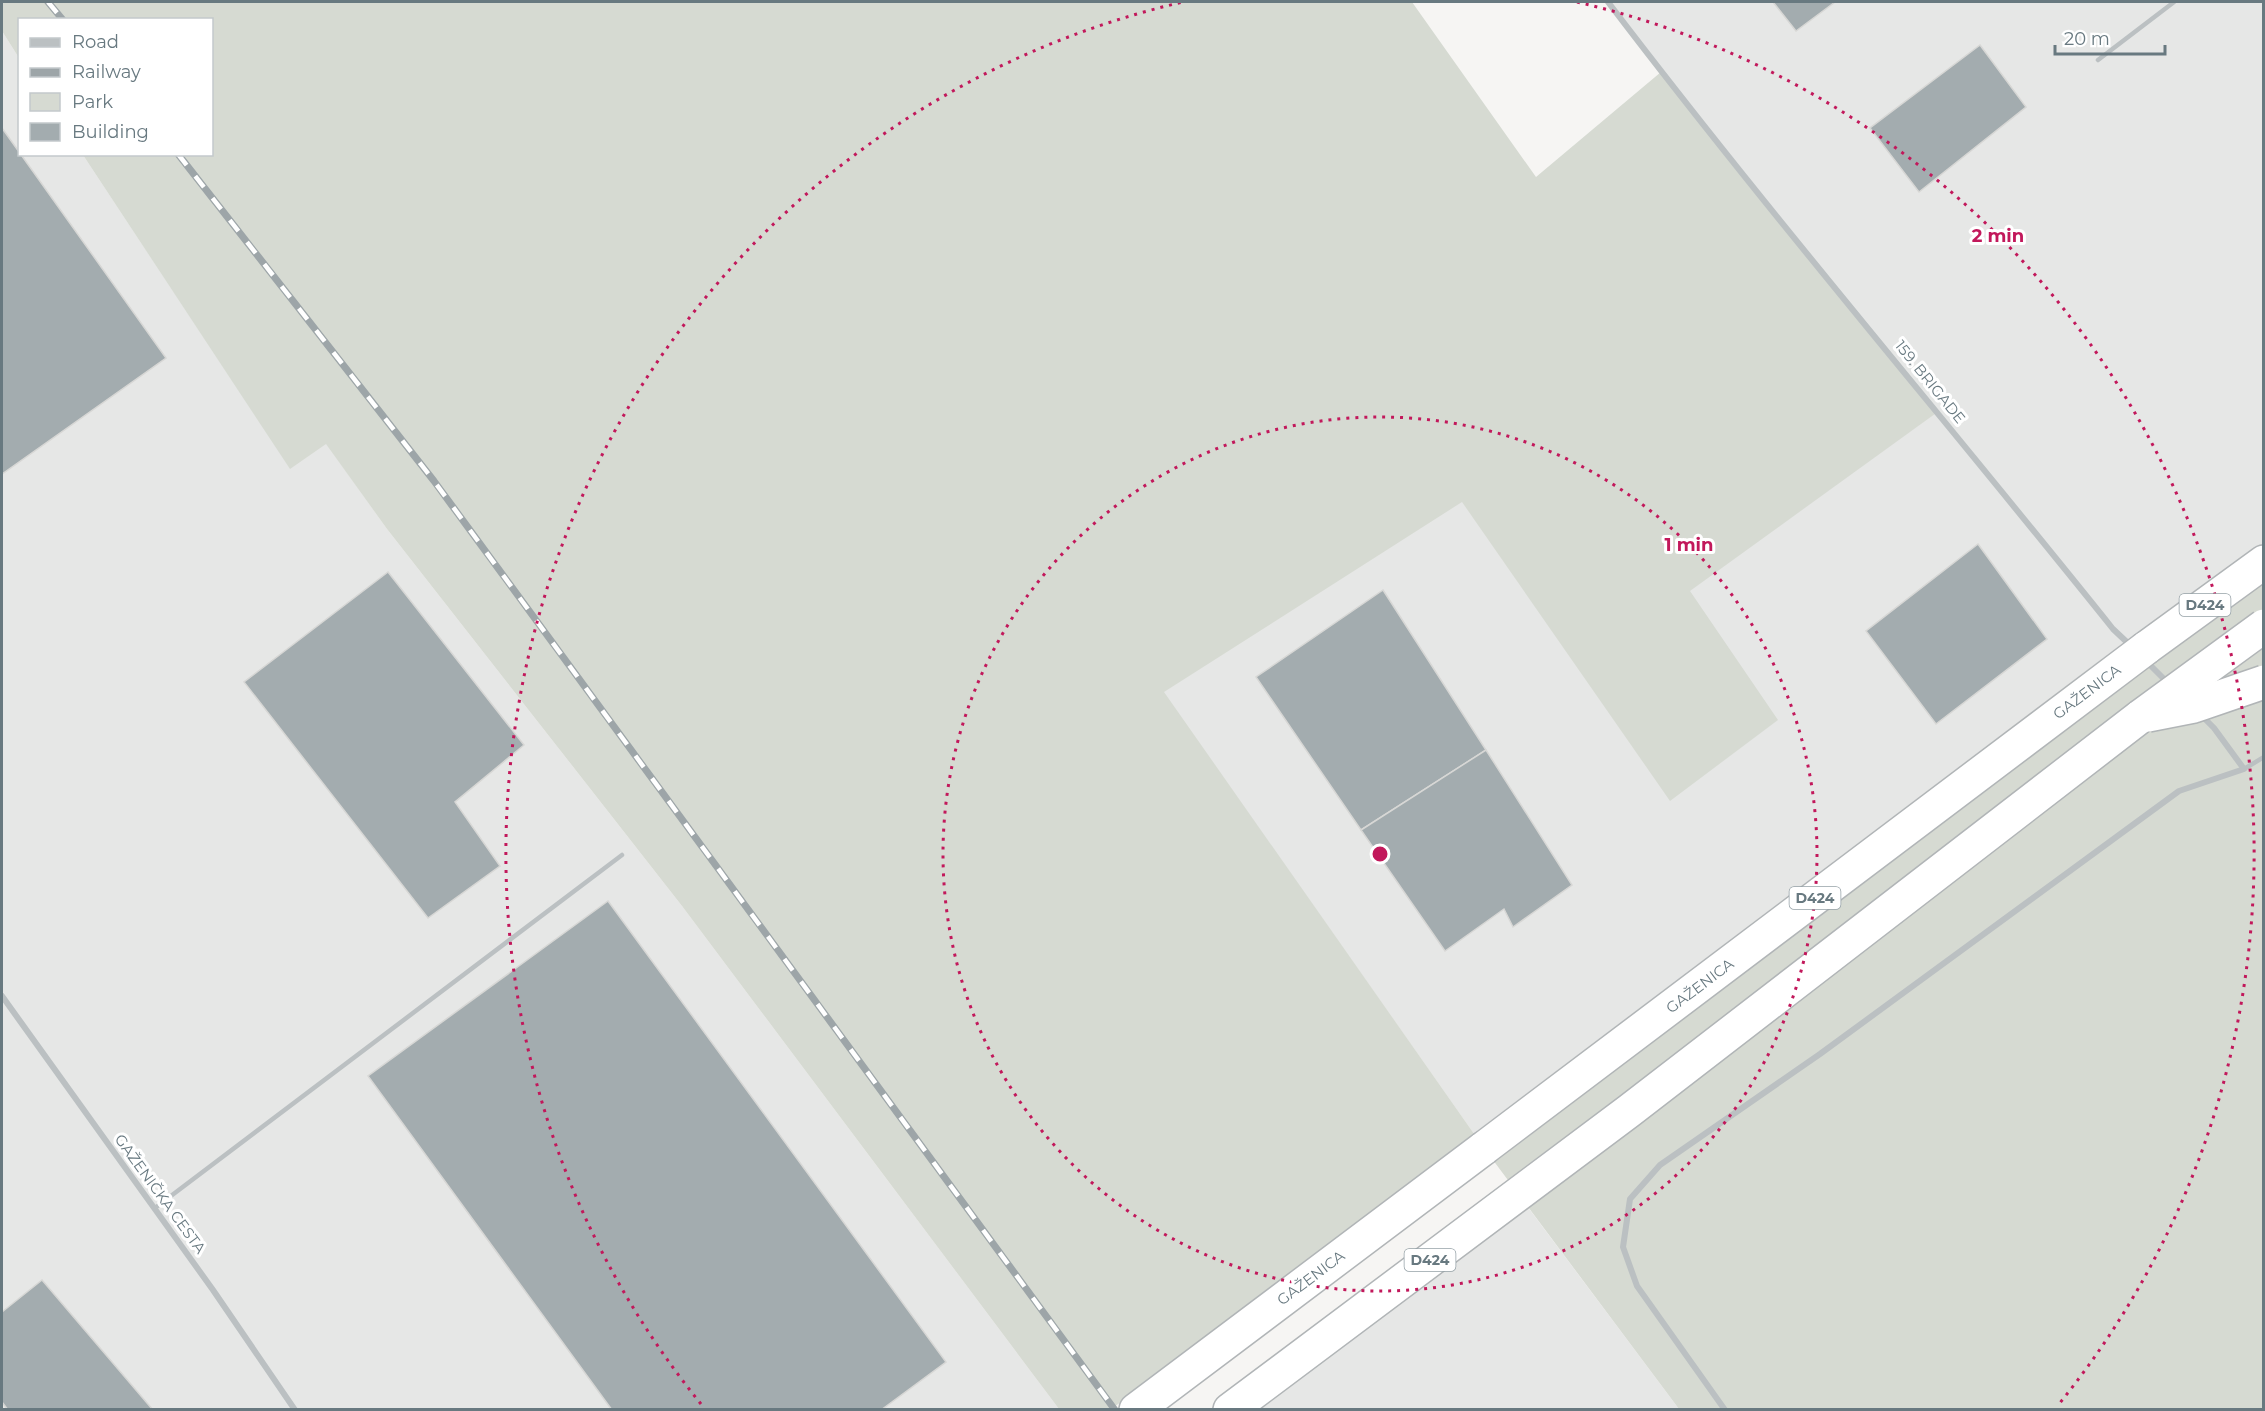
<svg xmlns="http://www.w3.org/2000/svg" width="2265" height="1411" viewBox="0 0 2265 1411" font-family="Montserrat,sans-serif">
<style>
.built{fill:#e6e7e6}
.green{fill:#d6dad2}
.building{fill:#a3acaf;stroke:#d7d7d5;stroke-width:1.5}
.lines{fill:none;stroke-linecap:round;stroke-linejoin:round}
.trunk-casing{stroke:#b1b5b7;stroke-width:36}
.service{stroke:#bbc0c2;stroke-width:4.5}
.minor{stroke:#bbc0c2;stroke-width:6}
.trunk{stroke:#fff;stroke-width:33}
.rail-casing{stroke:#9da5a8;stroke-width:7}
.rail{stroke:#fff;stroke-width:4.5;stroke-dasharray:14;stroke-linecap:butt}
.trunk-bridge-casing{stroke:#b1b5b7;stroke-width:36;stroke-linecap:butt}
.trunk-bridge{stroke:#fff;stroke-width:33}
.ring{fill:none;stroke:#c2185b;stroke-width:3;stroke-dasharray:3 6}
.labels{text-anchor:middle;stroke-width:6;stroke-linejoin:round;paint-order:stroke}
.shield{fill:#fff;stroke:#95a1a6;stroke-width:1.5}
.shield-label{font-size:14px;font-weight:bold;fill:#687980}
.street-label{font-size:15px;fill:#687980;stroke:#fff}
.centre{fill:#c2185b;stroke:#fff;stroke-width:3}
.ring-label{font-size:18px;text-anchor:middle;font-weight:bold;fill:#c2185b;stroke:#fff;stroke-width:6;stroke-linejoin:round;paint-order:stroke}
</style>
<rect width="100%" height="100%" fill="#f6f5f3"/>
<g class="built">
<polygon points="1606,2 2263,2 2263,564 1484,1148 1163,692 1462,501 1670,800 1777,720 1689,591 1938,411 1713,138"/>
<polygon points="2,31 19,58 20,154 83,155 290,468 326,443 387,529 682,906 1059,1409 2,1409"/>
<polygon points="1518,1194 1679,1409 1231,1410"/>
</g>
<polygon class="green" points="2,2 1412,2 1536,177 1661,72 1939,411 1690,591 1778,720 1670,801 1462,502 1164,692 1484,1148 2263,562 2263,1409 1679,1409 1484,1148 1111,1409 1059,1409 682,906 387,529 326,444 290,469 83,155 212,154 212,20 20,20 19,58 2,31"/>
<g class="building">
<polygon points="1773,2 1835,2 1796,31"/>
<polygon points="1980,45 2026,107 1919,192 1870,128"/>
<polygon points="2,128 166,358 2,474"/>
<polygon points="1978,544 2047,639 1936,724 1866,631"/>
<polygon points="388,572 524,745 455,802 500,866 428,918 244,682"/>
<polygon points="1383,590 1486,750 1361,830 1256,677"/>
<polygon points="1486,750 1572,885 1513,927 1504,909 1445,951 1361,830"/>
<polygon points="608,901 946,1362 881,1410 612,1410 368,1076"/>
<polygon points="42,1280 153,1410 8,1410 2,1402 2,1312"/>
</g>
<g class="lines">
<defs>
<g id="trunk">
<polyline points="2146,648 2264,562"/>
<polyline points="1136,1410 1484,1148"/>
<polyline points="1230,1410 1629,1111 2141,716"/>
</g>
</defs>
<use href="#trunk" class="trunk-casing"/>
<g class="service">
<polyline points="2098,60 2174,2"/>
<polyline points="2244,769 2264,757"/>
<polyline points="155,1208 622,855"/>
</g>
<g class="minor">
<path d="M1608 2C1770 215 1945 419 2113 629L2131 646"/>
<polyline points="2145,660 2169,684"/>
<polyline points="2,996 213,1290 295,1410"/>
<polyline points="1725,1410 1637,1286 1623,1247 1630,1199 1660,1165 1820,1054 2179,791 2244,769 2214,728 2200,714"/>
</g>
<use href="#trunk" class="trunk"/>
<defs>
<g id="rail">
<polyline points="48,2 63,20"/>
<polyline points="178,154 434,481 1115,1410"/>
</g>
</defs>
<use href="#rail" class="rail-casing"/>
<use href="#rail" class="rail"/>
<defs>
<g id="trunk-bridge">
<polyline points="2148,715 2194,706 2264,682"/>
<polyline points="2141,716 2264,626"/>
<polyline points="1484,1148 2146,648"/>
</g>
</defs>
<use href="#trunk-bridge" class="trunk-bridge-casing"/>
<use href="#trunk-bridge" class="trunk-bridge"/>
</g>
<g class="ring">
<circle cx="1380" cy="854" r="437"/>
<path d="M701 1404A874 874 0 0 1 1183 2M1577 2A874 874 0 0 1 2059 1404"/>
</g>
<g class="labels">
<g class="shield">
<rect x="2179.5" y="594" width="51" height="22" rx="4.5"/>
<rect x="1789.5" y="887" width="51" height="22" rx="4.5"/>
<rect x="1404.5" y="1249" width="51" height="22" rx="4.5"/>
</g>
<g class="shield-label">
<text x="2205" y="610">D424</text>
<text x="1815" y="903">D424</text>
<text x="1430" y="1265">D424</text>
</g>
<g class="street-label">
<text transform="translate(1930 382) rotate(51)" y="5">159. BRIGADE</text>
<text transform="translate(2087 692) rotate(-37)" y="5">GAŽENICA</text>
<text transform="translate(1700 986) rotate(-37)" y="5">GAŽENICA</text>
<text transform="translate(160 1194) rotate(54)" y="5">GAŽENIČKA CESTA</text>
<text transform="translate(1311 1278) rotate(-37)" y="5">GAŽENICA</text>
</g>
</g>
<circle cx="1380" cy="854" r="9" class="centre"/>
<g class="ring-label">
<text x="1998" y="242">2 min</text>
<text x="1689" y="551">1 min</text>
</g>
<rect width="2265" height="1411" fill="none" stroke="#687980" stroke-width="6"/>
<rect x="18" y="18" width="195" height="138" fill="#ffffff" stroke="#c3c9cc" stroke-width="1.5"/>
<rect x="30" y="38" width="30" height="9" fill="#bbc0c2" stroke="#c3c9cc" stroke-width="1.5"/>
<text x="72" y="48" font-size="18" fill="#687980">Road</text>
<rect x="30" y="68" width="30" height="9" fill="#9da5a8" stroke="#c3c9cc" stroke-width="1.5"/>
<text x="72" y="78" font-size="18" fill="#687980">Railway</text>
<rect x="30" y="93" width="30" height="18" fill="#d6dad2" stroke="#c3c9cc" stroke-width="1.5"/>
<text x="72" y="108" font-size="18" fill="#687980">Park</text>
<rect x="30" y="123" width="30" height="18" fill="#a3acaf" stroke="#c3c9cc" stroke-width="1.5"/>
<text x="72" y="138" font-size="18" fill="#687980">Building</text>
<path d="M2055 45v9h110v-9" fill="none" stroke="#687980" stroke-width="3"/>
<text x="2064" y="45" font-size="18" fill="#687980" stroke="#ffffff" stroke-width="4.5" paint-order="stroke">20 m</text>
</svg>
